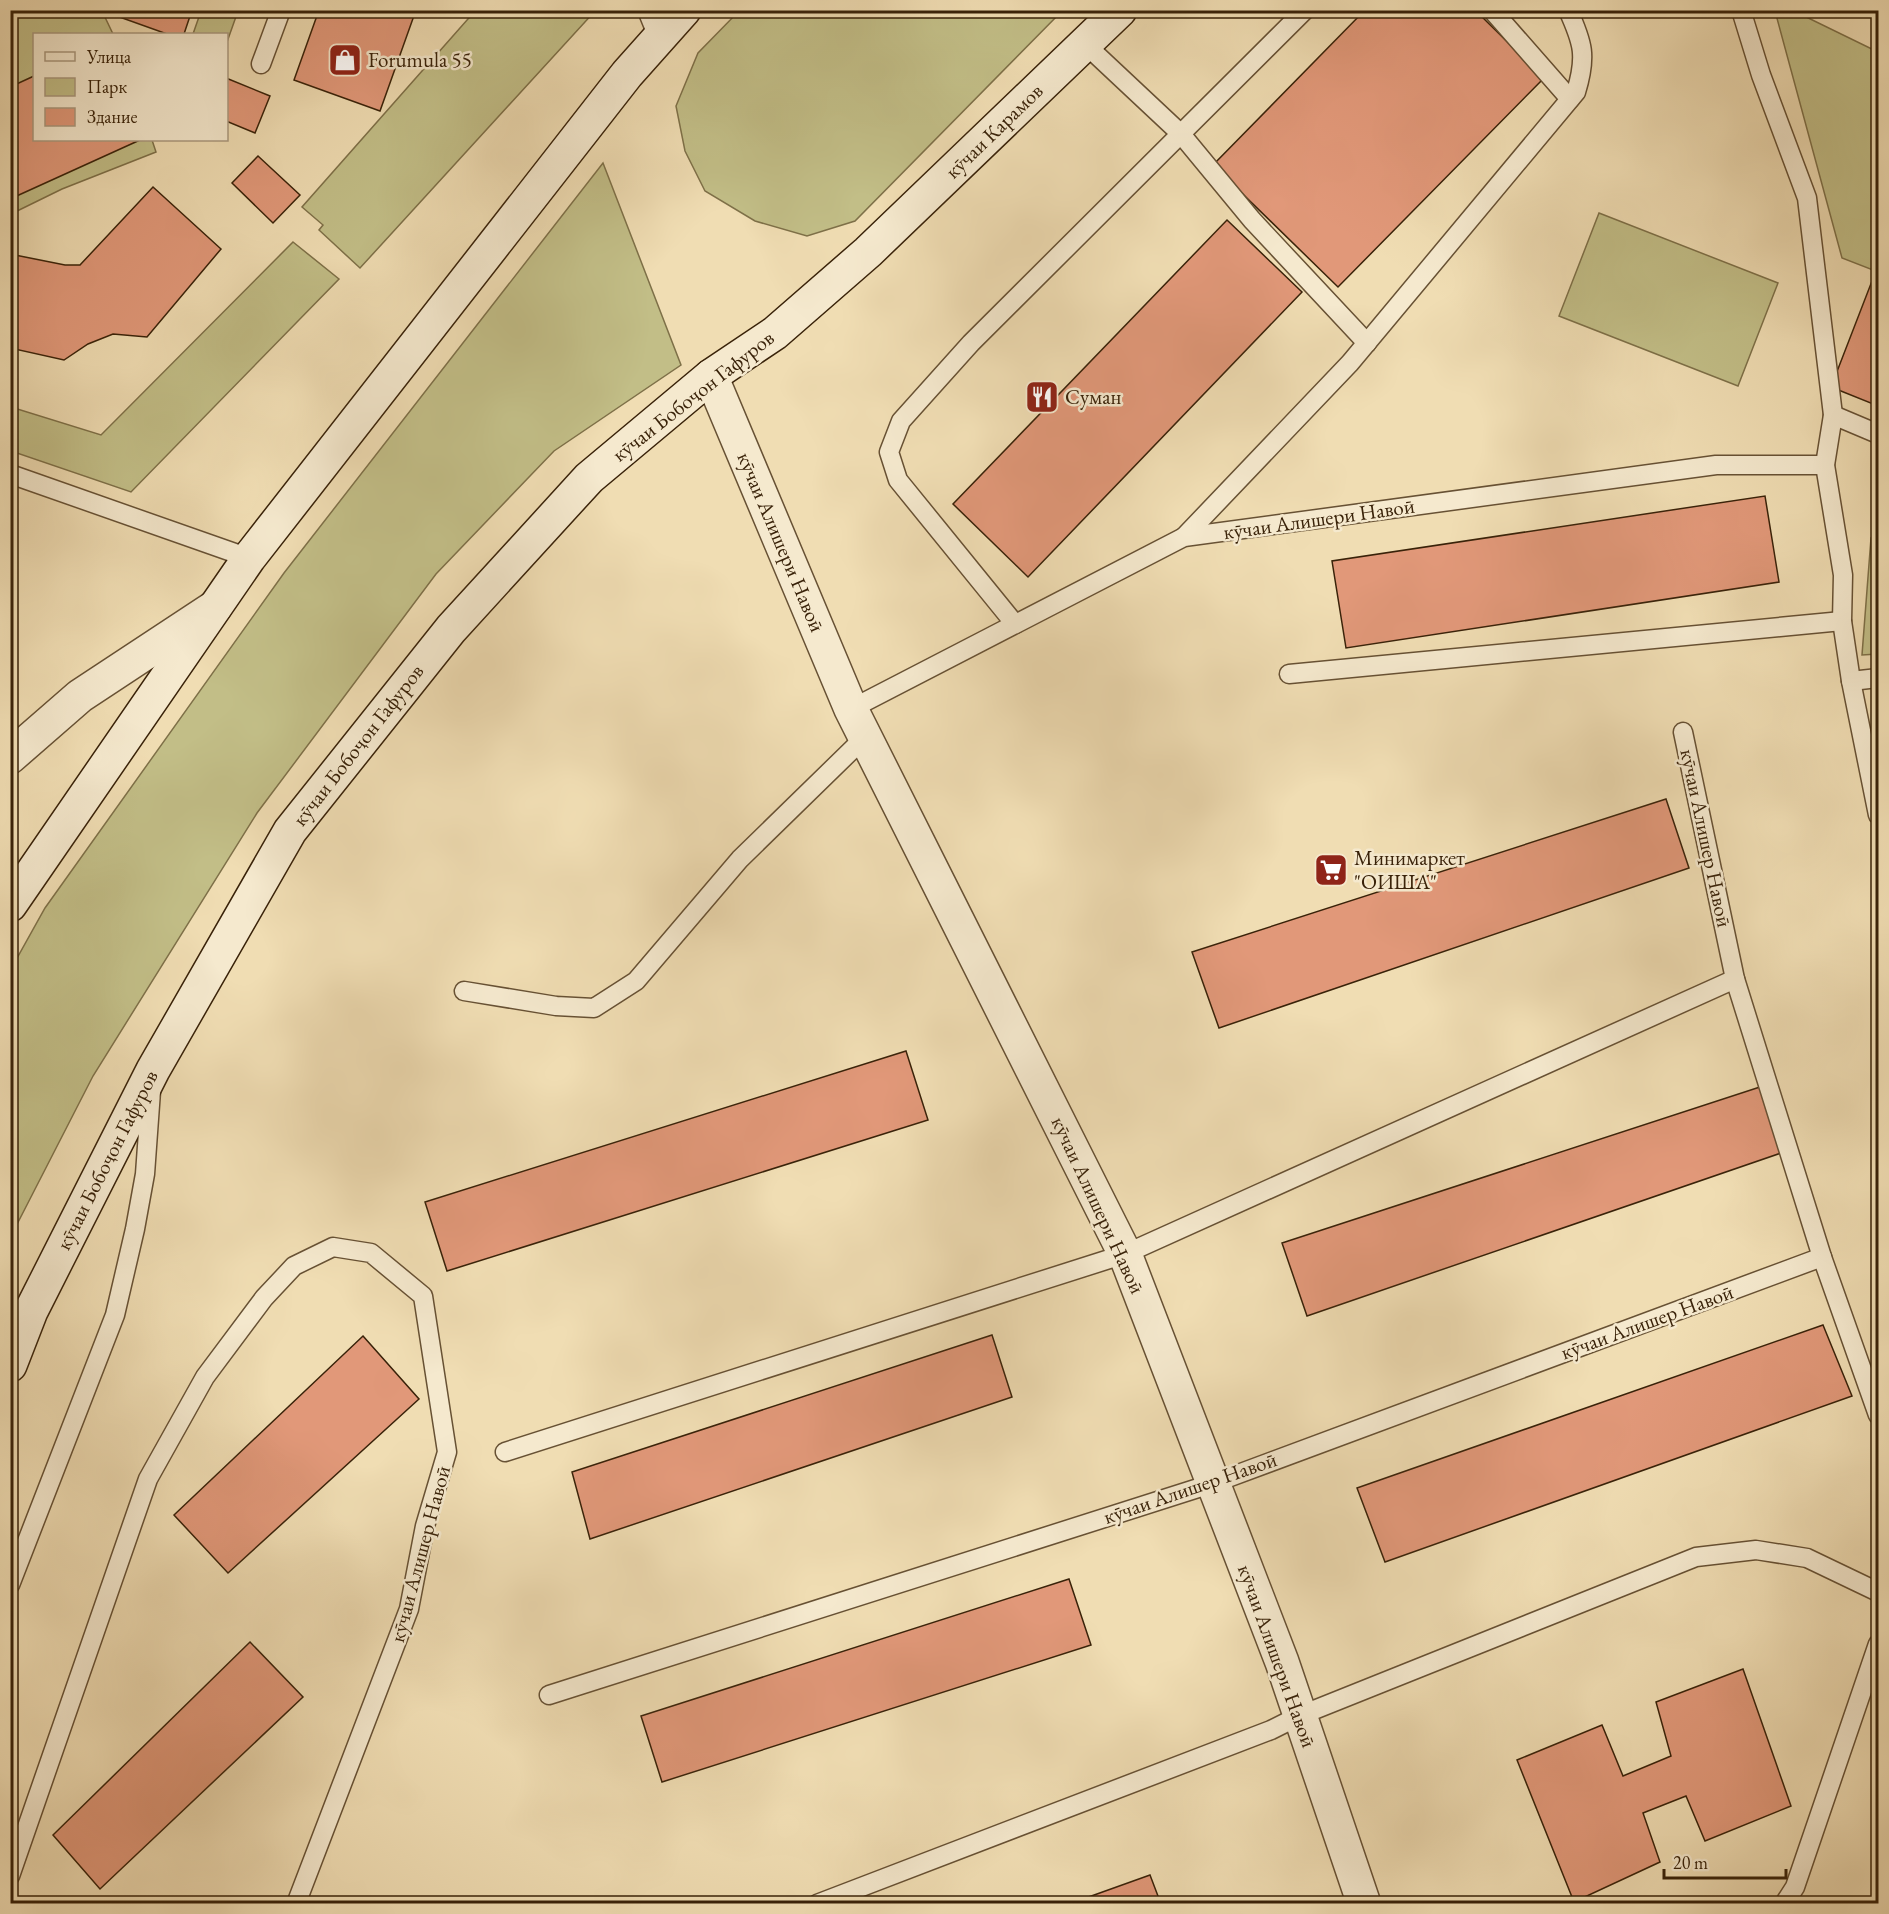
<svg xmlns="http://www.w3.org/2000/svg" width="1889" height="1914" viewBox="0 0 1889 1914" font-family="'EB Garamond',serif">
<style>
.green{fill:#c2be87;stroke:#7e7048;stroke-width:1.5}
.building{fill:#e19879;stroke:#392209;stroke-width:1.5}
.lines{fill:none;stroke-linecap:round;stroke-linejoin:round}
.service-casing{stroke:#675134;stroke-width:21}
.minor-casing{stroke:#675134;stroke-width:36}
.tertiary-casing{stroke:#675134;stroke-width:36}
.secondary-casing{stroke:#392209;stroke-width:36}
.service{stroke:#f5e9ce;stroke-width:18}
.minor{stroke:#f5e9ce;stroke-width:33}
.tertiary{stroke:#f5e9ce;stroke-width:33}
.secondary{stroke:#f5e9ce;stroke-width:33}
.labels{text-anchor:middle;stroke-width:5;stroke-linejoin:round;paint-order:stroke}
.poi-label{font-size:21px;fill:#392209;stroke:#f5e9ce;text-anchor:start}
.street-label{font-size:21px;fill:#392209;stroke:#f5e9ce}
</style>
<rect width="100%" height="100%" fill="#f0ddb3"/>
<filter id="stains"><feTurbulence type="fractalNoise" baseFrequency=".00333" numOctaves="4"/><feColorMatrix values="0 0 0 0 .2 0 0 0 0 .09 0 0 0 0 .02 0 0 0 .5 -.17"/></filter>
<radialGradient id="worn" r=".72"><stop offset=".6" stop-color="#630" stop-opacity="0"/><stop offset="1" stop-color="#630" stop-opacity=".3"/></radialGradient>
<g class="green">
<polygon points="10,11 102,11 113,34 34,34 34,140 152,140 156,152 62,189 11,214"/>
<polygon points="201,11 238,11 227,42 226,34 193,34"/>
<polygon points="475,11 595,11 360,268 319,230 323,225 302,207"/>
<polygon points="739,11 739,10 1062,11 855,221 807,236 755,221 705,191 685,151 676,106 698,53"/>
<polygon points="1775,11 1794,11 1878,52 1878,272 1842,258"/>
<polygon points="603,163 681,365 554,451 436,574 257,813 93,1076 11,1236 11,969 45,908 284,573"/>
<polygon points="1599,213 1778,283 1738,386 1559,316"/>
<polygon points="293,242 339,279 131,492 11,451 11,407 101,435"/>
<polygon points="1871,538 1878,539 1878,654 1862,655"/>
</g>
<g class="building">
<polygon points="100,10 192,10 184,34 167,34"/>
<polygon points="319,10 416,10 380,111 294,80"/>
<polygon points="1365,10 1475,10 1544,78 1338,287 1213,165"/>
<polygon points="34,76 34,140 140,140 10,199 10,87"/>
<polygon points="226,78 270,96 255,133 226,121"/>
<polygon points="258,156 300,195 273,223 232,183"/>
<polygon points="153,187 221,249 147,337 113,334 88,344 64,360 10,348 10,254 65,265 80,265"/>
<polygon points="1227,220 1302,292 1028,577 953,504"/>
<polygon points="1872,281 1878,284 1878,406 1831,387"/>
<polygon points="1765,496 1779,582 1346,648 1332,561"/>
<polygon points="1666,799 1689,868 1219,1028 1192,952"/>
<polygon points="906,1051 928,1120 447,1271 425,1202"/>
<polygon points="1763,1086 1781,1153 1307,1316 1282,1243"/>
<polygon points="1823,1325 1852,1396 1385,1562 1357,1488"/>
<polygon points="992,1335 1012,1397 590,1539 572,1472"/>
<polygon points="363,1336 419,1399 228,1573 174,1515"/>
<polygon points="1069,1579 1091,1645 662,1782 641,1716"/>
<polygon points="250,1642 303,1697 100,1889 53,1835"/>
<polygon points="1743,1669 1791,1806 1705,1841 1686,1796 1643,1813 1660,1862 1574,1902 1517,1760 1602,1725 1623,1776 1671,1756 1656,1702"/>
<polygon points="1150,1875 1161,1904 1069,1904"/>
</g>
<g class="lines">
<defs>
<g id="service">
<polyline points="647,10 658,37"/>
<polyline points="1492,10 1570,99"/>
<polyline points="1741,10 1761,75 1807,198 1833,415 1825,465 1843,575 1842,621 1851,681 1878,815"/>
<polyline points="1085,44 1181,134 1252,220 1367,343"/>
<polyline points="261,64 281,10"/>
<polyline points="1833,415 1878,434"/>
<polyline points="10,474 249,558"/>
<path d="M1184 537 1350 363 1576 92C1587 56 1583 43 1568 10"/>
<polyline points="1015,624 898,480 889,452 901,421 971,343 1305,10"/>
<polyline points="1289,674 1842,621"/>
<polyline points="1851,681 1878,678"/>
<polyline points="851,709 1184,537 1716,465 1825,465"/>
<polyline points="1735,979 1822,1257 1878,1415"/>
<polyline points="464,991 556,1006 594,1008 636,981 740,859 865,737"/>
<polyline points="505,1452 1125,1254 1735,979 1683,732"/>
<polyline points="10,1585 115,1315 135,1229 145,1174 151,1091"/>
<polyline points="549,1695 1214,1483 1822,1257"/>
<polyline points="10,1876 148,1479 205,1377 264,1298 294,1266 333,1247 371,1253 423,1296 447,1452 425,1526 409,1609 296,1904"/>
<polyline points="817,1904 1271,1730 1299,1716 1696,1557 1756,1550 1807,1558 1878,1592"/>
<polyline points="1784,1904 1795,1887 1878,1644"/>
</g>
<polyline id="minor" points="10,757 80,696 215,607"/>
<polyline id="tertiary" points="711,376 851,709 1125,1254 1282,1662 1364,1904"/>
<g id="secondary">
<polyline points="10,905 249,558 627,74 684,10"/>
<polyline points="10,1365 31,1311 153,1070 290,831 451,629 589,478 711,376 775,333 868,252 1120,10"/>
</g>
</defs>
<use href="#service" class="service-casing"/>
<use href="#minor" class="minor-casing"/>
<use href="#tertiary" class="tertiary-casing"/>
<use href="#secondary" class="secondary-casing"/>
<use href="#service" class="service"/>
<use href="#minor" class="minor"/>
<use href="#tertiary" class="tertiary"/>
<use href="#secondary" class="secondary"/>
</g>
<defs>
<symbol id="shop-square" viewBox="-11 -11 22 22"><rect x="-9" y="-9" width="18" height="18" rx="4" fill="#8f2418" stroke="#f5e9ce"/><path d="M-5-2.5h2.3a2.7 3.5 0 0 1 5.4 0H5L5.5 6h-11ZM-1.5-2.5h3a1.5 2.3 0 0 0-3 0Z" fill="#fff"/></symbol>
<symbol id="restaurant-square" viewBox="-11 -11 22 22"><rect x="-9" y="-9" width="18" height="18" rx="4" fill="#8f2418" stroke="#f5e9ce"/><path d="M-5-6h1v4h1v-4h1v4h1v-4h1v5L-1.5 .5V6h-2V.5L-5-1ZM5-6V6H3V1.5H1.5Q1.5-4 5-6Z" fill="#fff"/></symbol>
<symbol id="supermarket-square" viewBox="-11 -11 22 22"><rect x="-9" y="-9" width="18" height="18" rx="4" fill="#8f2418" stroke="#f5e9ce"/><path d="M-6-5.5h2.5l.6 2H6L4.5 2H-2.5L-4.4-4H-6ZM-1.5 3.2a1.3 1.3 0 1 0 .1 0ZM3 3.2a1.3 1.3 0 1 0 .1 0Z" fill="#fff"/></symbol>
</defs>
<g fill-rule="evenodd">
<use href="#shop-square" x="326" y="41" width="38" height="38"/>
<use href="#restaurant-square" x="1023" y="378" width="38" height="38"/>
<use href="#supermarket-square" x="1312" y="851" width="38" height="38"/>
</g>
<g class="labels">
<g class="poi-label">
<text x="368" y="67">Forumula 55</text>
<text x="1065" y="404">Суман</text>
<text x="1354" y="865">Минимаркет<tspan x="1354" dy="24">"ОИША"</tspan></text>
</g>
<g class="street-label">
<text transform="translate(994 131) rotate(-44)" y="7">кӯчаи Карамов</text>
<text transform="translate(693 396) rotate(-38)" y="7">кӯчаи Бобоҷон Гафуров</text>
<text transform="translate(1319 519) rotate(-8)" y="7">кӯчаи Алишери Навоӣ</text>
<text transform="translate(781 542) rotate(67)" y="7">кӯчаи Алишери Навоӣ</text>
<text transform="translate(358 745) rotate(-52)" y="7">кӯчаи Бобоҷон Гафуров</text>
<text transform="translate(1706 838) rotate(78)" y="7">кӯчаи Алишер Навоӣ</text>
<text transform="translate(107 1160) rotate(-63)" y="7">кӯчаи Бобоҷон Гафуров</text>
<text transform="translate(1098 1205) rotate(65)" y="7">кӯчаи Алишери Навоӣ</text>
<text transform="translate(1647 1322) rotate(-20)" y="7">кӯчаи Алишер Навоӣ</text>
<text transform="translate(1190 1488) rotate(-19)" y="7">кӯчаи Алишер Навоӣ</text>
<text transform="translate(420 1554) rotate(-75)" y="7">кӯчаи Алишер Навоӣ</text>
<text transform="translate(1277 1656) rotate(70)" y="7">кӯчаи Алишери Навоӣ</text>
</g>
</g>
<rect width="1889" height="1914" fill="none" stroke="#f0ddb3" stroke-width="36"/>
<rect x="12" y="12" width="1865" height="1890" fill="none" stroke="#392209" stroke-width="3"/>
<rect x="18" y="18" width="1853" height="1878" fill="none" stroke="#392209" stroke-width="1.5"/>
<rect x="33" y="33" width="195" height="108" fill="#f5e9ce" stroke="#aa997f" stroke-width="1.5"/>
<rect x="45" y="52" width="30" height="9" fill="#f5e9ce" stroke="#aa997f" stroke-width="1.5"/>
<text x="87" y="63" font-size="18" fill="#392209">Улица</text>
<rect x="45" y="78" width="30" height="18" fill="#c2be87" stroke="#aa997f" stroke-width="1.5"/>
<text x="87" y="93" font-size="18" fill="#392209">Парк</text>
<rect x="45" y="108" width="30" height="18" fill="#e19879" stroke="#aa997f" stroke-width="1.5"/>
<text x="87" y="123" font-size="18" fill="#392209">Здание</text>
<path d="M1664 1869v9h122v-9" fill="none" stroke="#392209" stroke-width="3"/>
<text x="1673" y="1869" font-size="18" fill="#392209" stroke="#f5e9ce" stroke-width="4.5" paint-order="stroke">20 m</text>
<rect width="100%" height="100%" filter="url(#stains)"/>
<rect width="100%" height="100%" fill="url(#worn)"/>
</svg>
